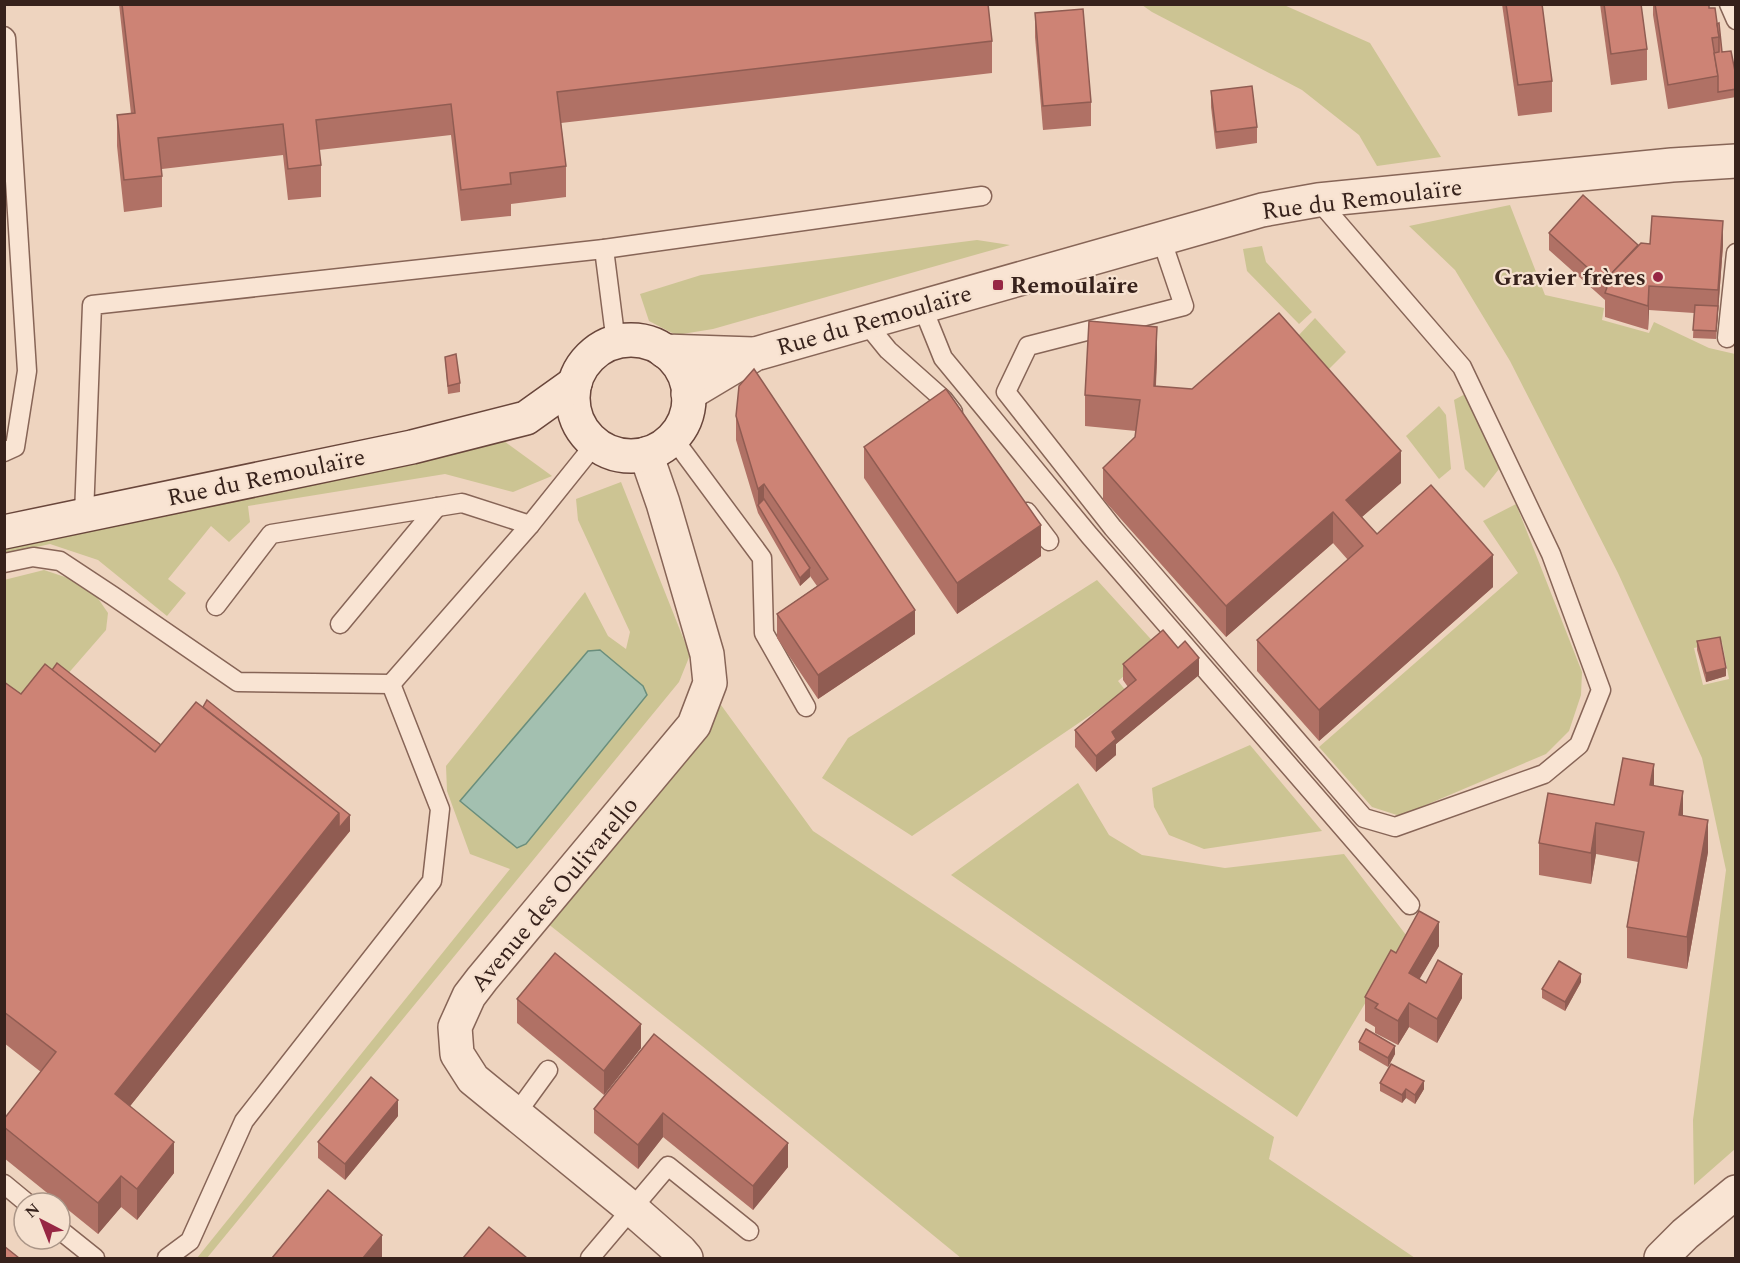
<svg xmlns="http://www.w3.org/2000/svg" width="1740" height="1263" viewBox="0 0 1740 1263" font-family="Spectral,serif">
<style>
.green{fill:#ccc493;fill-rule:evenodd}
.water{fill:#a3c0b0;stroke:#6a8e7c;stroke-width:1.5}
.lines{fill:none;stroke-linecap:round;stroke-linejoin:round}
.lane-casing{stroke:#876557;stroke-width:21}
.street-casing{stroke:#876557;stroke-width:36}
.secondary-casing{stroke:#69463b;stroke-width:36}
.lane{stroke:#f9e4d3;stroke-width:18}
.street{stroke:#f9e4d3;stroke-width:33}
.secondary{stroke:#f9e4d3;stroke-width:33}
.wall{fill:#b07165}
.shaded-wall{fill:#905c52}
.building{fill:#cd8375;stroke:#905c52;stroke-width:1.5}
.poi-dot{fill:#972744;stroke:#f6e1cf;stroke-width:2}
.labels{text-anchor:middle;stroke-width:4.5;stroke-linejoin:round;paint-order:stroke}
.street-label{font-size:24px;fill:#37221c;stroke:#f6e1cf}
.poi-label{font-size:24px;font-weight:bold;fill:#37221c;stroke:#f6e1cf;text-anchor:end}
</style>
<rect width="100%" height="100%" fill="#eed4bf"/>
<g class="green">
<polygon points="1142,5 1284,5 1370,43 1441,157 1377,166 1359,135 1302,90 1152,12"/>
<path d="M1510 205 1545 295 1604 308 1602 320 1649 333 1654 322 1709 348 1735 354V1149L1694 1185 1693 1120 1726 870 1702 758 1618 573 1510 361 1455 270 1409 226ZM1722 642 1729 679 1703 685 1694 648Z"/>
<polygon points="977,240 1010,245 713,329 676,335 649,321 640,294 701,275"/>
<polygon points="1262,246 1266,262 1312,312 1299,324 1247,271 1243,249"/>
<polygon points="1315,318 1346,352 1328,370 1298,336"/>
<polygon points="1467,393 1499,469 1484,488 1465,469 1454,400"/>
<polygon points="1439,406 1446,415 1451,469 1439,479 1406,436"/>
<polygon points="504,441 552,476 513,492 445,474 248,506 250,522 229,542 211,526 168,579 186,593 167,616 98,560 50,544 5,554 4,549"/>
<polygon points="621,482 690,655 679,682 207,1258 197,1258 510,869 470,854 447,791 446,766 585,592 608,636 626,649 630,632 578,520 576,499"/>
<polygon points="1516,504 1582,672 1581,695 1569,731 1546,754 1400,816 1372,807 1319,747 1518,573 1483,521"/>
<polygon points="44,570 71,579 97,597 108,613 106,630 66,676 22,713 5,699 4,580"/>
<polygon points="1097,580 1158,647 1118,681 1126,691 912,836 822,778 848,738"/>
<polygon points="721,705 813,831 1274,1137 1269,1159 1415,1258 961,1258 702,1046 547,923 705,733"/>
<polygon points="1250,745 1322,831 1204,849 1169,835 1154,807 1152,788"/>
<polygon points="1078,783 1109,835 1142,855 1225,868 1344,854 1406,935 1297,1117 951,875"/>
</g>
<polygon class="water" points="600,650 643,686 647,695 526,844 517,848 460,801 588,651"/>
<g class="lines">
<defs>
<g id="lane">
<polyline points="1729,4 1736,20"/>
<polyline points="4,36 6,38 27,371 15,447 4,452"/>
<polyline points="1161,238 1184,306 1028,346 1006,392 1113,528 1364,818 1395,827 1544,774 1579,745 1601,690 1551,554 1462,367 1318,200"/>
<polyline points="604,249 616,343"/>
<polyline points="922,306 943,358 1089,535 1410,905"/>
<polyline points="866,323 888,350 943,399 953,412"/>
<polyline points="1727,338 1736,253"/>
<polyline points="673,438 762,558 764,633 806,707"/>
<polyline points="1027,512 1049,541"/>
<polyline points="84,515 92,305 604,249 982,196"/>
<polyline points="4,563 33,557 60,561 113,596 238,682 391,684 530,525 595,444"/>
<polyline points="216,606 271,534 462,503 530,525"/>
<polyline points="340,624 437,507"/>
<polyline points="516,1114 548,1070"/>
<polyline points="4,1184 27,1203"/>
<polyline points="60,1230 95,1258"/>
<polyline points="167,1258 190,1241 244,1121 432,881 440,809 391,684"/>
<polyline points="590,1258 668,1166 749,1231"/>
</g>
<g id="street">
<polyline points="664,351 753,354"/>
<polyline points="688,394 755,354 1262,210 1318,200 1672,165 1736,161"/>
<polyline points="646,454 663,503 707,654 710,683 694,725 482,979 469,996 455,1027 457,1054 473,1079 631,1208 680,1251 686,1258"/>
<polyline points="1661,1258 1685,1234 1736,1192"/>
</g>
<g id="secondary">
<circle cx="631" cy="398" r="58"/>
<polyline points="4,532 412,447 526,418 575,383"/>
</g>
</defs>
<use href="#lane" class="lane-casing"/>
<use href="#street" class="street-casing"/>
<use href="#secondary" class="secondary-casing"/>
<use href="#lane" class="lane"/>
<use href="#street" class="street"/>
<use href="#secondary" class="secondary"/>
</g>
<g class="wall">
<polygon points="119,4 988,4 992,41 992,73 561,123 566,166 566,197 511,204 511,216 461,221 451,135 319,150 321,165 321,197 288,200 283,155 162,169 162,207 124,212 117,146 117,115 131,114"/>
<polygon points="1502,4 1542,4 1552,81 1552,112 1518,116"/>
<polygon points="1600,4 1641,4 1647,49 1647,80 1611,85"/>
<polygon points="1653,4 1709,4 1709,8 1717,24 1722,52 1736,76 1736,97 1668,109 1653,15"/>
<polygon points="1035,13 1091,102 1091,126 1043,130 1035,37"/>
<polygon points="1211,91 1257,127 1257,143 1216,149 1211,107"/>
<polygon points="1549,233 1638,245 1723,245 1716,339 1693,338 1694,313 1649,310 1648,330 1605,317 1605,300 1549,250"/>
<polygon points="445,357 460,383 460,392 448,394"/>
<polygon points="1157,358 1156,386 1401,483 1362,517 1377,534 1493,587 1319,741 1257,671 1257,640 1348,560 1333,543 1226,637 1103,499 1103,468 1135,437 1136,431 1085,426 1085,395"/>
<polygon points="736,416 915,634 818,699 777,638 777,614 817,586 810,576 800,586 758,513 736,440"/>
<polygon points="864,447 1041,556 957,614 864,478"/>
<polygon points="1697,641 1726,676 1706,682 1697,650"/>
<polygon points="1123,664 1199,675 1116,744 1116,755 1096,772 1075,747 1075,730 1128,687 1123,680"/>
<polygon points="52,670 161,745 350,831 130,1106 174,1173 137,1220 121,1207 98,1234 4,1158 4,1119 41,1072 4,1043 4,682 21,694"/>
<polygon points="1654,786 1683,816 1708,852 1687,969 1627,958 1627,927 1638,862 1596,854 1591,884 1539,875 1539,843 1614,805"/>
<polygon points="1439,946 1419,979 1426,983 1462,998 1437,1043 1409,1027 1398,1045 1375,1033 1375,1027 1365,1021 1365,997 1396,953"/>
<polygon points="1581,982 1565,1011 1542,998 1542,989"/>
<polygon points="517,999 641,1048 604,1095 517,1023"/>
<polygon points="654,1034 788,1167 753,1210 663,1137 638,1169 594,1133 594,1109"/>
<polygon points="1359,1042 1395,1054 1388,1067 1359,1050"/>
<polygon points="1380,1083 1424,1089 1415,1104 1406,1098 1402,1103 1380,1091"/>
<polygon points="398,1116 345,1180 318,1158 318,1142"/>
</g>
<g class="shaded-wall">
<polygon points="1723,221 1723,245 1716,339 1718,290"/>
<polygon points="1649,286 1649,310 1648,330 1648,306"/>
<polygon points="1157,327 1157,358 1154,417 1154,386"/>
<polygon points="1401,451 1401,483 1348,529 1346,500"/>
<polygon points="764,484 764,508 758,505 758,489"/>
<polygon points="1333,512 1333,543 1226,637 1226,606"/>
<polygon points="1041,525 1041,556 957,614 957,583"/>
<polygon points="1493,555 1493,587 1319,741 1319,710"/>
<polygon points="810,568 810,577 800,586 800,578"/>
<polygon points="915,610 915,634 818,699 818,675"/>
<polygon points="1199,658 1199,675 1116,744 1116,755 1096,772 1096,756 1112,732"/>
<polygon points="1726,668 1726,676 1706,682 1706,673"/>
<polygon points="1654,764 1654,795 1650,785"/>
<polygon points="1683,791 1683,822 1679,815"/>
<polygon points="339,813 339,844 115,1125 115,1094"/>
<polygon points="350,815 350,831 339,844 339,828"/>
<polygon points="1708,820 1708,852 1687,969 1687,937"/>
<polygon points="1596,823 1596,854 1591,884 1591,853"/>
<polygon points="1439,922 1439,946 1409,997 1409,973"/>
<polygon points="1462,974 1462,998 1437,1043 1437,1019"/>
<polygon points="1581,974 1581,982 1565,1011 1565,1002"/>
<polygon points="1409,1003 1409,1027 1398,1045 1398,1021"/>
<polygon points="641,1024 641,1048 604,1095 604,1071"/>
<polygon points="1395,1046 1395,1054 1388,1067 1388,1058"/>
<polygon points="1424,1081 1424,1089 1415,1104 1415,1095"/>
<polygon points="1406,1089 1406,1098 1402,1103 1402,1095"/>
<polygon points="398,1100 398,1116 345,1180 345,1164"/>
<polygon points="663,1113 663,1137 638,1169 638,1145"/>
<polygon points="174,1142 174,1173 137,1220 137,1189"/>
<polygon points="788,1143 788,1167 753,1210 753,1186"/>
<polygon points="121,1176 121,1207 98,1234 98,1203"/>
<polygon points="382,1235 382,1258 363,1258"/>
</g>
<g class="building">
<polygon points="122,4 988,4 992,41 557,92 566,166 510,173 511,184 461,190 451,104 316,120 321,165 288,169 283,124 158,138 162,176 124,180 117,115 135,113"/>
<polygon points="1506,4 1542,4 1552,81 1518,85"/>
<polygon points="1604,4 1641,4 1647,49 1611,54"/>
<polygon points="1655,4 1709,4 1709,8 1715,8 1719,37 1712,38 1718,76 1668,85"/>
<polygon points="1083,9 1091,102 1043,106 1035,13"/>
<polygon points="1719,23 1722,52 1731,51 1736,76 1736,89 1718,92 1718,76 1714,53 1719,52 1719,37 1717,24"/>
<polygon points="1252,86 1257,127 1216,132 1211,91"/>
<polygon points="1583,195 1638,245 1612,273 1608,286 1549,233"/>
<polygon points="1652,216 1723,221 1718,290 1649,286 1648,306 1605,293 1612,273 1641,243 1650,244"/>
<polygon points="1695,305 1718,306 1716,331 1693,330"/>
<polygon points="1279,313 1401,451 1346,500 1377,534 1431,485 1493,555 1319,710 1257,640 1363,546 1333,512 1226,606 1103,468 1135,437 1140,400 1085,395 1089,321 1157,327 1154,386 1192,389"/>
<polygon points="456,354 460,383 448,386 445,357"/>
<polygon points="754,369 915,610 818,675 777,614 828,579 764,484 758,489 736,416 739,386"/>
<polygon points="946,389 1041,525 957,583 864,447"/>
<polygon points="764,499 810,568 800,578 758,505"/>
<polygon points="1163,630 1178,648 1185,641 1199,658 1112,732 1116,739 1096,756 1075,730 1136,680 1123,664"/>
<polygon points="1720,637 1726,668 1706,673 1697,641"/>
<polygon points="57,663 161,745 155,752 52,670"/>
<polygon points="45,664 155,752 196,702 339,813 115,1094 174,1142 137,1189 121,1176 98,1203 4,1127 4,1119 56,1052 4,1012 4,682 21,694"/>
<polygon points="207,700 350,815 339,828 339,813 203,707"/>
<polygon points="1623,758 1654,764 1650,785 1683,791 1679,815 1708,820 1687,937 1627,927 1644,832 1596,823 1591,853 1539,843 1548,793 1614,805"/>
<polygon points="1419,911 1439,922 1409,973 1426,983 1438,960 1462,974 1437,1019 1409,1003 1398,1021 1375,1008 1378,1004 1365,997 1391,950 1396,953"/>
<polygon points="555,953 641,1024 604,1071 517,999"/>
<polygon points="1559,961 1581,974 1565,1002 1542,989"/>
<polygon points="1366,1029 1395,1046 1388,1058 1359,1042"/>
<polygon points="654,1034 788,1143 753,1186 663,1113 638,1145 594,1109"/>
<polygon points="1391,1064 1424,1081 1415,1095 1406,1089 1402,1095 1380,1083"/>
<polygon points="371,1077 398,1100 345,1164 318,1142"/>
<polygon points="328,1190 382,1235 363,1258 272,1258"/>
<polygon points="489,1227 527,1258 463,1258"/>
<polygon points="4,1246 19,1258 4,1258"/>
</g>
<g class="poi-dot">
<circle cx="1658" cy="277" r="6"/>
<rect x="992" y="279" width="12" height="12" rx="3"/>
</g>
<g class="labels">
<g class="street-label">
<text transform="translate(1362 199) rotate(-7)" y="8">Rue du Remoulaïre</text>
<text transform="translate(874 320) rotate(-16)" y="8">Rue du Remoulaïre</text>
<text transform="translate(266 477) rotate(-12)" y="8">Rue du Remoulaïre</text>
<text transform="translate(554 894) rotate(-50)" y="8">Avenue des Oulivarello</text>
</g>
<g class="poi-label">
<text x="1646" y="285">Gravier frères</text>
<text x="1010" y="293" text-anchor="start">Remoulaïre</text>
</g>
</g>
<rect width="1740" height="1263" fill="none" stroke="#37221c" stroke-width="12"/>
<g transform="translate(42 1221) rotate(318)"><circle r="28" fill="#f6e1cf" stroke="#aa9587" stroke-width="1.5"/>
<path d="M0-4.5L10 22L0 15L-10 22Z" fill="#972744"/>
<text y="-9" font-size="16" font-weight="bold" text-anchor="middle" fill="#37221c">N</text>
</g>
</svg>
